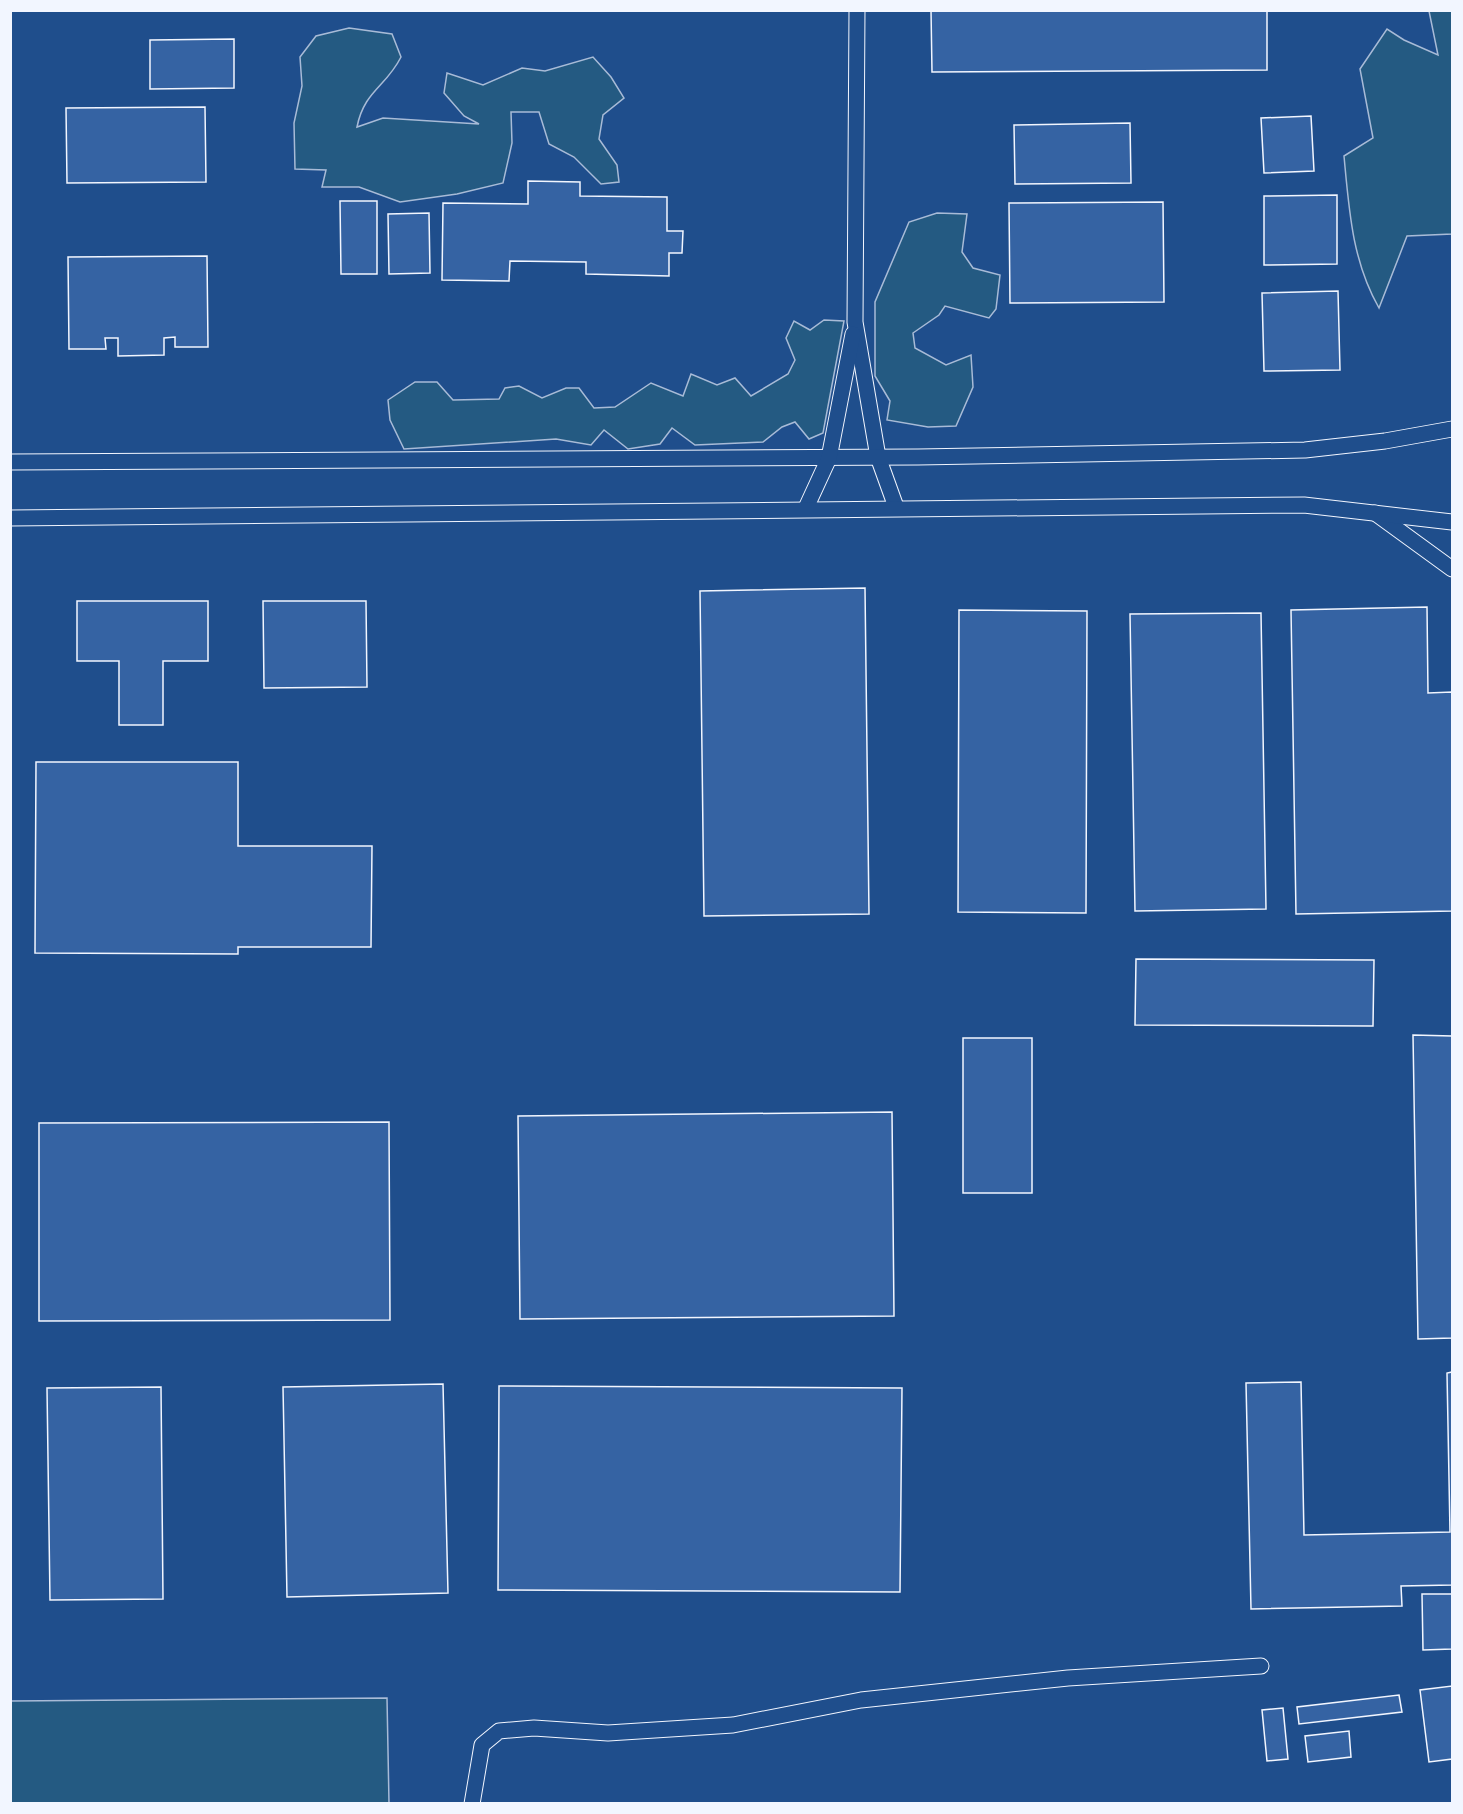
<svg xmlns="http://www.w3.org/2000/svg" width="1463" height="1814" viewBox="0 0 1463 1814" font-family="'Fira Sans Condensed',sans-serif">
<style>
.green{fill:#245a82;stroke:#a8bbd7;stroke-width:1.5}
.building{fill:#3563a3;stroke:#f2f6ff;stroke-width:1.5}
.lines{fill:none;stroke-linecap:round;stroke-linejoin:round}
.service-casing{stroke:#f2f6ff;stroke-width:17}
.service{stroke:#1f4e8c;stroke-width:15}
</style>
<rect width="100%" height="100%" fill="#1f4e8c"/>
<g class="green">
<path d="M1429 11H1452V234L1407 236 1379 308C1352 261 1349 209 1344 156L1373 138 1360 69 1387 29 1404 40 1438 55Z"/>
<path d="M349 28 392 34 401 57C386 87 364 91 357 127L383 118 479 124 464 116 444 93 447 73 483 85 522 68 545 71 593 57 611 77 624 98 603 115 599 139 617 165 619 182 601 184 574 157 549 144 539 112H511L512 143 503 183 457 194 400 202 359 187H322L326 170 295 169 294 123 302 86 300 57 316 36Z"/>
<polygon points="937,213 967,214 962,252 973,268 1000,275 996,309 989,318 945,306 939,315 913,333 915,348 946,365 971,355 973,387 956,426 928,427 887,420 890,401 875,376 875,302 909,222"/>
<polygon points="824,320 844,321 823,433 809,439 795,422 782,427 763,442 695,445 672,428 660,444 628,449 604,430 591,445 556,439 404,449 390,420 388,400 415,382 437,382 453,400 499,399 505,388 519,386 542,398 566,388 579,388 594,408 615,407 651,383 683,396 691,374 717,385 735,378 751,396 788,374 795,360 786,338 794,321 810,330"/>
<polygon points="387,1698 389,1803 11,1803 11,1701"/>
</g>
<g class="building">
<polygon points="931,10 1267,10 1267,70 932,72"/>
<polygon points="234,39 234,88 150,89 150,40"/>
<polygon points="205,107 206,182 67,183 66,108"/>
<polygon points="1311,116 1314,171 1264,173 1261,118"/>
<polygon points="1130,123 1131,183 1015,184 1014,125"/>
<polygon points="528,181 580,182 580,196 667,197 667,231 683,231 682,253 669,253 669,276 586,274 586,262 510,261 509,281 442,280 443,203 528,204"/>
<polygon points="1337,195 1337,264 1264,265 1264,196"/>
<polygon points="340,201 377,201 377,274 341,274"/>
<polygon points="1163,202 1164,302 1010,303 1009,203"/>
<polygon points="429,213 430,273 389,274 388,214"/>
<polygon points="207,256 208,347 175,347 175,337 164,338 164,355 118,356 118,338 105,338 106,349 69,349 68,257"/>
<polygon points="1338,291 1340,370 1264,371 1262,293"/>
<polygon points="865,588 869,914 704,916 700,591"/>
<polygon points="77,601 208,601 208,661 163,661 163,725 119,725 119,661 77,661"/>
<polygon points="263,601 366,601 367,687 264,688"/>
<polygon points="1427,607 1428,693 1452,692 1452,911 1296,914 1291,610"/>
<polygon points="959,610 1087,611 1086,913 958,912"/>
<polygon points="1261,613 1266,909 1135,911 1130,614"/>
<polygon points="36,762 238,762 238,846 372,846 371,947 238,947 238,954 35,953"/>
<polygon points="1136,959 1374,960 1373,1026 1135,1025"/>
<polygon points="1413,1035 1452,1036 1452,1338 1418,1339"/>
<rect x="963" y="1038" width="69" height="155"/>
<polygon points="892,1112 894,1316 520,1319 518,1116"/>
<polygon points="389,1122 390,1320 39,1321 39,1123"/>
<polygon points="1452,1372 1452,1585 1401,1586 1402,1606 1251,1609 1246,1383 1301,1382 1304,1535 1450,1532 1447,1373"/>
<polygon points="443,1384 448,1593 287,1597 283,1387"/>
<polygon points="499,1386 902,1388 900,1592 498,1590"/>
<polygon points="161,1387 163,1599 50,1600 47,1388"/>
<polygon points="1422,1594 1452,1594 1452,1649 1423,1650"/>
<polygon points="1452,1686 1452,1759 1429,1762 1420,1690"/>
<polygon points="1399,1695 1402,1712 1299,1724 1297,1707"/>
<polygon points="1283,1708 1288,1759 1267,1761 1262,1710"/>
<polygon points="1349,1731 1351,1757 1308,1762 1305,1736"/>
</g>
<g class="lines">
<defs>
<g id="service">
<polyline points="857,10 855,322 878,457 896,507"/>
<polyline points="10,462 918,457 1305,450 1385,441 1452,429"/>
<polyline points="806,508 829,458 853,334"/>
<polyline points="1375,513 1452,569"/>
<polyline points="10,518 1304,505 1452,522"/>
<polyline points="472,1804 482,1745 499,1731 534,1728 608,1733 733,1725 861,1700 1068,1678 1261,1666"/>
</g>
</defs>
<use href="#service" class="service-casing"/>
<use href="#service" class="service"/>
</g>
<rect width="1463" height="1814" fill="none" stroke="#f2f6ff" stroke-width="24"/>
</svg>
